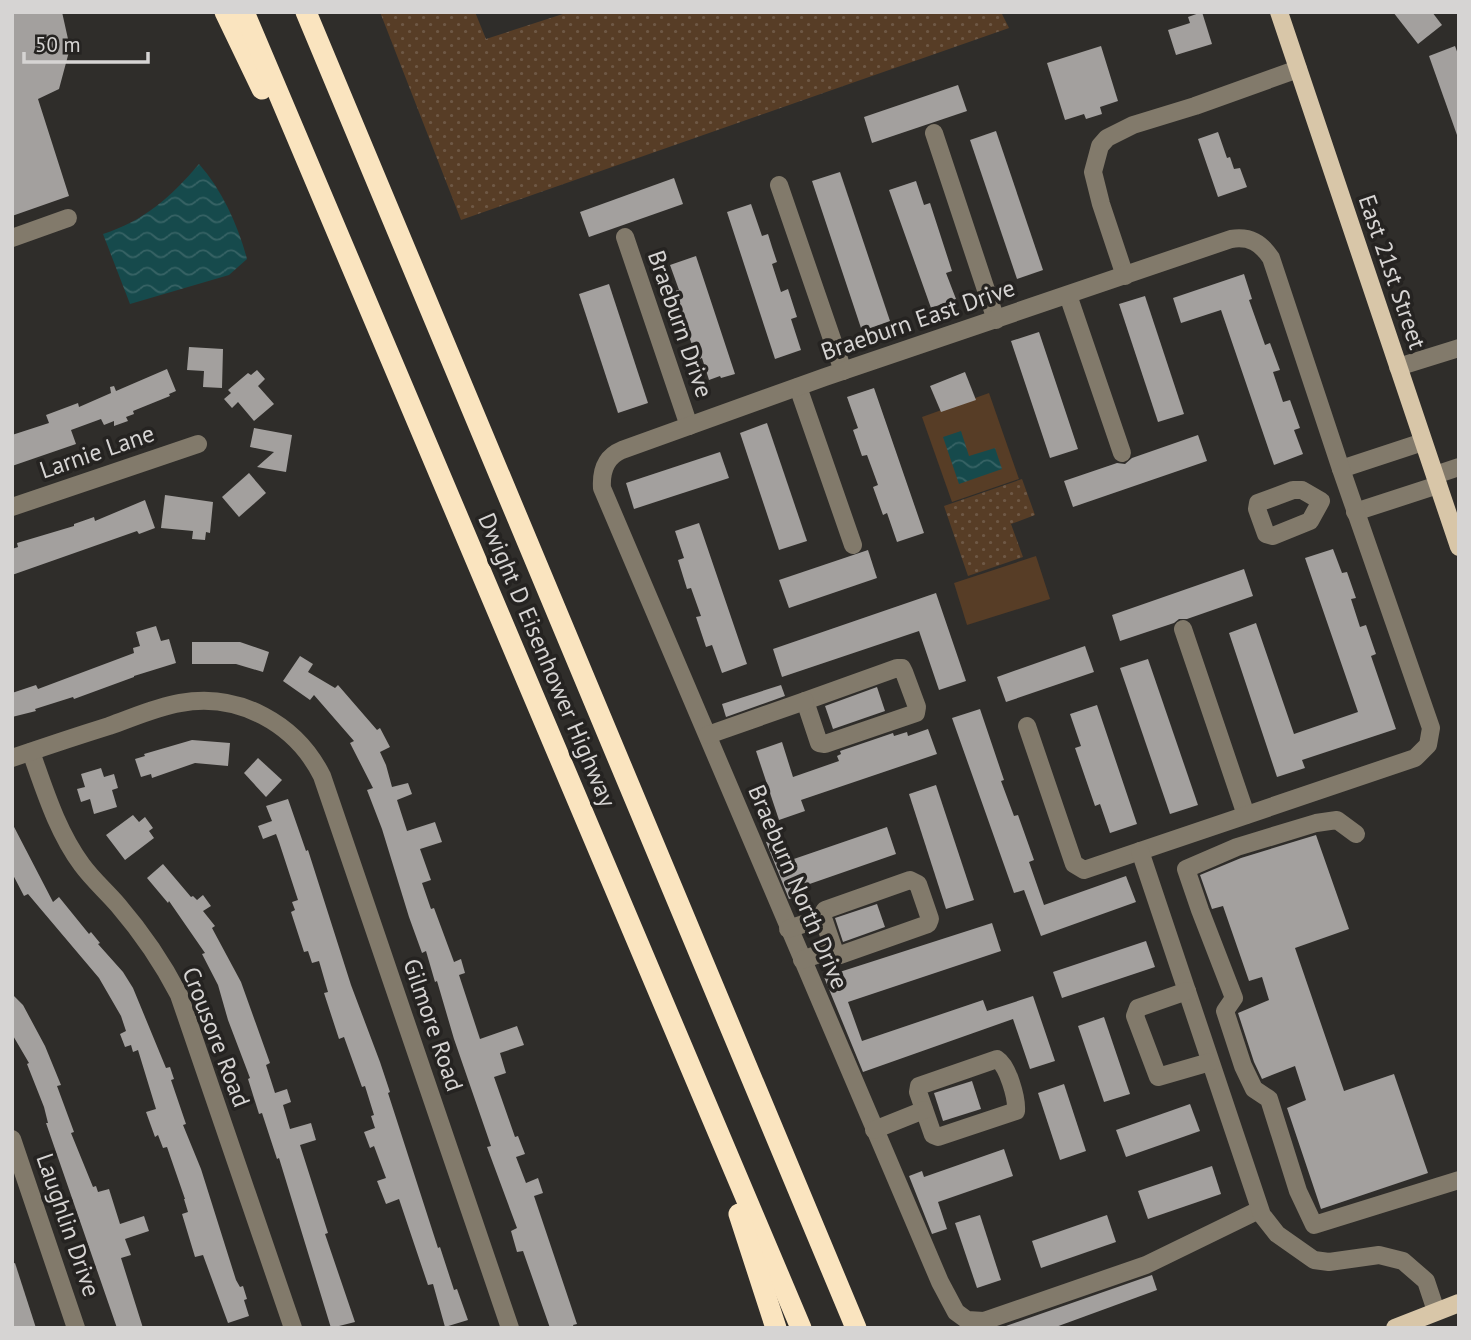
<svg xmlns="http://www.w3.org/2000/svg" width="1471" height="1340" viewBox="0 0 1471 1340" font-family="'PT Sans',sans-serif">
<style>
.grass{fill:url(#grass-dots)}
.pitch{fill:#573d26}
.water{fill:url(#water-waves)}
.building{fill:#a3a09e}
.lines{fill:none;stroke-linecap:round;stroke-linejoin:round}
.minor{stroke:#827a6b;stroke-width:18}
.major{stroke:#d8c6a8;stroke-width:18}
.highway{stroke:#fae4bf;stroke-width:21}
.labels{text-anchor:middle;stroke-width:7;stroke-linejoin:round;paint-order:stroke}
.street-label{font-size:24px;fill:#d6d4d3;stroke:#252321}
</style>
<defs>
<pattern id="grass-dots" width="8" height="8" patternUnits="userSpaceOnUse" patternTransform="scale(1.75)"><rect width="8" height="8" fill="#573d26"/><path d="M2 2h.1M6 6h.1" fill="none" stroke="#6e5845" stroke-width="1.8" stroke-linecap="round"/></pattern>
<pattern id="water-waves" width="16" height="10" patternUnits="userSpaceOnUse" patternTransform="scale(1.75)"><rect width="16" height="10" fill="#164a4c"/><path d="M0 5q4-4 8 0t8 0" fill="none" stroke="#376365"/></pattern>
</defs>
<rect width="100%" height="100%" fill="#2f2d2a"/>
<g class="grass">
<polygon points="380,12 475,12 486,39 569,12 1001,12 1009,28 461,220"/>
<polygon points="1022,479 1035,515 1011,524 1023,557 968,576 944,506"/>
</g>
<g class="pitch">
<polygon points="989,393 1019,479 952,502 922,417"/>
<polygon points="1036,556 1050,599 967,625 954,583"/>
</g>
<g class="water">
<path d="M199 164C222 190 238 225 247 259L229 275 130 304 103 234C144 221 171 197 199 164Z"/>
<polygon points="961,431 969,456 995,448 1002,469 959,484 943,437"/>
</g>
<g class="building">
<polygon points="12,12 62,12 70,48 59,89 38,99 69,196 12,216"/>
<polygon points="1202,12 1212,44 1176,55 1168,30 1190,23 1188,17"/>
<polygon points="1393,12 1432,12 1442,25 1418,44"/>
<polygon points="1101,46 1118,101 1100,107 1102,114 1086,119 1084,114 1065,120 1047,63"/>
<polygon points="1455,46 1459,57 1459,134 1457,135 1429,56"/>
<polygon points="958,85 967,111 872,143 864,117"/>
<polygon points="996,131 1043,270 1017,279 970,140"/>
<polygon points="1218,132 1227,158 1230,157 1234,169 1240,168 1247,187 1218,197 1198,139"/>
<polygon points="840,172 890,321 862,331 812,181"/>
<polygon points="674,178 683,204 589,237 580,212"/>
<polygon points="916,181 924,205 930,203 952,271 946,273 956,299 931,308 889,190"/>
<polygon points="751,204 762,236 768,234 772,247 777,262 772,264 781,292 788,289 797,317 791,319 801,350 775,359 727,212"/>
<polygon points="696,256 735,374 721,378 720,376 709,380 702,358 697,360 674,291 679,290 670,265"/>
<polygon points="1244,274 1252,299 1249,300 1265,345 1270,343 1280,370 1273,372 1283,402 1290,400 1300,428 1294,430 1303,454 1274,465 1221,310 1181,323 1173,298"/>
<polygon points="609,284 648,403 618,413 579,294"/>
<polygon points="1145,296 1184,414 1158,422 1119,304"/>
<polygon points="1039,332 1078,449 1050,458 1011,341"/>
<polygon points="189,347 223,349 222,388 203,387 204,371 187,370"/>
<polygon points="167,369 176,391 169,394 170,396 133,411 134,414 126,417 128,421 114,426 114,421 104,425 101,419 71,430 76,444 12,466 12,435 49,423 46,415 78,403 79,407 111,393 110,387 114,386 116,391"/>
<polygon points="257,370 265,379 258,386 274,404 254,421 238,402 232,408 224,399 231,393 228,390 248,373 251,375"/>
<polygon points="965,372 976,400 941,412 930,386"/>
<polygon points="874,388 924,533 897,542 887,513 883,515 873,487 878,485 867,455 862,456 853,430 858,428 847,397"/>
<polygon points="767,423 807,541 779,550 740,433"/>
<polygon points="254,428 292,435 286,472 257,467 274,452 250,447"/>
<polygon points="1198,435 1207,461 1073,507 1064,481 1117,463 1125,464 1132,458"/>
<polygon points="720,452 729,478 634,509 626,483"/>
<polygon points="249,473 266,493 239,517 222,497"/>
<polygon points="165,495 213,502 210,533 206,532 205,540 192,539 193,531 161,528"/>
<polygon points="145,500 155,528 139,534 137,531 12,575 12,549 18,547 17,543 74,526 74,524 94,517 95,521"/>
<polygon points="699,523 747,664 722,673 712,645 706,647 696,617 701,616 691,588 687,589 678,560 684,558 675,531"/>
<polygon points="1333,549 1342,573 1347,572 1356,598 1351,599 1360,627 1366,625 1376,654 1371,656 1396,729 1302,760 1305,768 1277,777 1229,633 1256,623 1294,734 1358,712 1305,558"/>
<polygon points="868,550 877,578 789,608 779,580"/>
<polygon points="1244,569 1253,596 1187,619 1179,619 1174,623 1120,641 1112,615"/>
<polygon points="936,593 966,681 939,690 919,631 782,677 773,649"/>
<polygon points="156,626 161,641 169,639 176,663 134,676 134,677 74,699 73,697 35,709 36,711 12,717 12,693 36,685 38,689 134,653 133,648 140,646 136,632"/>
<polygon points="192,642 240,642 269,652 263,672 236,664 192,664"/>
<polygon points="1085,646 1094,672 1006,702 997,677"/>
<polygon points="300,656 313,664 308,672 335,688 338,685 377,730 380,728 390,747 380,752 386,765 392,787 408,783 412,794 397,800 407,831 435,822 442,842 420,849 431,880 422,883 431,909 434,908 454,962 461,959 465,973 459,975 480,1039 517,1026 524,1045 500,1053 506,1073 494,1077 515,1137 518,1136 525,1154 516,1157 526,1183 538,1178 543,1193 534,1196 577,1324 573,1325 574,1328 550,1328 523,1251 517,1252 511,1231 517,1228 487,1147 491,1146 454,1039 437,981 435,982 426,951 422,953 409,917 382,829 367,790 373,788 350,743 354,741 314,695 310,700 283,681"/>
<polygon points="1148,659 1198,805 1170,814 1120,668"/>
<polygon points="781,685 785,696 726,717 722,704"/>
<polygon points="877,687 885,711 833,729 825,706"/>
<polygon points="1097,705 1137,824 1110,833 1100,804 1095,806 1075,748 1081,746 1070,714"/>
<polygon points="980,709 1004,780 1001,781 1014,816 1018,815 1034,860 1029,862 1044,905 1126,876 1136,902 1041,936 1024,890 1014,893 952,718"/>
<polygon points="928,729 937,754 801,800 805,811 779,820 756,751 782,742 793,777 839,761 837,756 841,754 840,751 893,733 894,736 907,732 908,736"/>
<polygon points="192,740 230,743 228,766 195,763 152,778 151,774 141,777 135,759 145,756 144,754"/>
<polygon points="258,758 282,780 266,797 244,773"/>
<polygon points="101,768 104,777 114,774 118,788 112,790 117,807 94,814 90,799 81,802 77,789 85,787 81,774"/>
<polygon points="936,785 974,900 946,909 909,794"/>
<polygon points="288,799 306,851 308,850 351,985 380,1062 390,1092 388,1093 438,1248 440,1247 454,1290 457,1289 468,1320 445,1327 433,1284 428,1285 399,1199 386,1204 377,1181 386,1178 374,1146 370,1148 364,1132 375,1128 371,1116 374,1115 365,1086 362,1087 344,1037 339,1039 324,993 328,992 319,961 312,963 308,951 304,952 291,912 295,910 292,902 298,900 279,842 276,834 263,839 258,826 272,821 266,806"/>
<polygon points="133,815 139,822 145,817 153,828 149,831 154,838 125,860 106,835"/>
<polygon points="12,823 53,902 59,897 89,934 91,932 100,943 98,944 123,972 133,988 166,1068 170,1067 174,1079 171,1080 186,1124 183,1125 201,1169 236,1280 240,1287 243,1286 247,1299 244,1300 249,1316 228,1323 203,1255 195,1257 182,1214 188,1212 184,1199 185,1199 167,1147 163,1148 158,1135 155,1137 146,1112 156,1109 138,1050 133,1052 131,1045 125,1047 120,1034 126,1031 121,1016 99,978 28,894 24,896 12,873"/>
<polygon points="887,827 896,854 798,888 801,895 789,899 766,842 779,838 788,861"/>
<polygon points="1316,835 1349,929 1295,948 1344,1091 1394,1074 1428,1173 1321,1209 1287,1108 1306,1100 1295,1066 1262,1079 1254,1062 1238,1013 1269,1000 1262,977 1249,981 1223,906 1212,909 1200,875 1241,858"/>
<polygon points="163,864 191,897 193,896 197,900 203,895 211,906 203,911 215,926 212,928 241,982 270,1063 266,1065 275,1093 287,1089 291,1102 283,1105 290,1129 311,1123 316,1140 300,1145 328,1233 325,1234 355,1322 331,1328 279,1158 277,1159 262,1113 259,1114 248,1079 250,1078 228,1020 218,985 202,954 205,953 169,901 168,903 147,878"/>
<polygon points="877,904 885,927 843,942 835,918"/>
<polygon points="992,923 1001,951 848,1002 862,1041 983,1000 987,1011 1033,996 1055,1061 1030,1069 1013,1019 863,1072 824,977"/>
<polygon points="1146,941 1155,967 1062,998 1053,972"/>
<polygon points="12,994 23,1005 45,1046 61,1085 57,1086 74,1132 71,1133 93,1187 96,1186 98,1192 109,1189 120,1224 144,1216 149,1231 125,1239 131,1255 121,1258 143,1328 117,1328 46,1123 48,1123 44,1107 27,1064 29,1063 12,1034"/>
<polygon points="1104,1017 1130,1094 1104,1102 1078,1026"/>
<polygon points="972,1081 981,1109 943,1121 934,1093"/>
<polygon points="1064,1084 1086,1151 1060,1160 1038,1093"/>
<polygon points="1190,1104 1200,1131 1126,1157 1116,1130"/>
<polygon points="1004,1149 1013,1176 938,1202 947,1229 932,1234 909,1176 922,1171 924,1177"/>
<polygon points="1212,1166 1221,1194 1148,1219 1138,1191"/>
<polygon points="980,1215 1001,1280 977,1288 955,1223"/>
<polygon points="1107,1215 1116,1242 1041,1268 1032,1241"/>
<polygon points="15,1263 36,1328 12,1328 12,1264"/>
<polygon points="1152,1275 1157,1290 1053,1328 1006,1328 1006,1326"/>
</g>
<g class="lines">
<g class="minor">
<polyline points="934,133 996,320"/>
<polyline points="779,185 843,371"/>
<polyline points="625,237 689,426"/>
<polyline points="12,238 68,218"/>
<polyline points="1125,276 1101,204 1093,172 1100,146 1107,138 1133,125 1195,106 1298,69"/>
<polyline points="1068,295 1122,453"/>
<polyline points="1398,367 1459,348"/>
<polyline points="798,387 853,545"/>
<polyline points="1341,469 1423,442"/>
<polyline points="1435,475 1459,467"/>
<polygon points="1293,490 1302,490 1321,501 1310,521 1273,536 1266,534 1257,509 1258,503"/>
<polyline points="12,507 198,444"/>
<polyline points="1355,512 1438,485"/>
<polyline points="1183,629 1246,815"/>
<polygon points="897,668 902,668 904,672 917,707 916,713 825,744 819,743 805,701"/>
<path d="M1027 726 1074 864 1084 870 1415 758 1428 745 1431 728 1341 469 1271 258C1261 243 1250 236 1231 239L825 377 622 450C605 457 601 472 602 488L940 1282 956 1312 967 1320 984 1321 1146 1265 1259 1210"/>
<polyline points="708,735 805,701"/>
<path d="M31 752C45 791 57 831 82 865 93 880 106 891 118 905 142 933 162 962 179 995L293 1328"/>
<path d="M12 758C44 747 77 736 109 726 132 718 156 707 180 703 239 692 296 724 322 776L510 1328"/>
<polyline points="1356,834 1337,820 1316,823 1237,847 1186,869 1200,910 1234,998 1225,1011 1243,1066 1254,1089 1269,1099 1298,1191 1314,1225 1459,1180"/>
<polyline points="1140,851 1262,1215 1277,1234 1314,1260 1329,1262 1379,1255 1403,1261 1426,1281 1436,1311"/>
<polygon points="910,880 918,884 930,919 928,924 840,955 835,953 822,915 825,910"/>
<polyline points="788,929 822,918"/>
<polyline points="802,960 833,949"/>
<polyline points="1187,991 1138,1008 1135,1016 1158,1077 1210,1062"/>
<path d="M997 1059C1008 1066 1017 1098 1016 1111L938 1137 933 1135 918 1092 919 1086Z"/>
<polyline points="874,1130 924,1110"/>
<polyline points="12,1139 76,1328"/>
</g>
<g class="major">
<polyline points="1279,12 1459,547"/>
<polyline points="1395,1328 1459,1303"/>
</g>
<g class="highway">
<polyline points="225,12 262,89"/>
<polyline points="244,12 801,1328"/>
<polyline points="306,12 856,1328"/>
<polyline points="739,1214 776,1328"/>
</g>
</g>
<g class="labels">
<g class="street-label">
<text transform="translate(1392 272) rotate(71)" y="8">East 21st Street</text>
<text transform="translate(918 320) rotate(-19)" y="8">Braeburn East Drive</text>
<text transform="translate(680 324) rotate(71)" y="8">Braeburn Drive</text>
<text transform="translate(97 452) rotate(-19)" y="8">Larnie Lane</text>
<text transform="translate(547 660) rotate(67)" y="8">Dwight D Eisenhower Highway</text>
<text transform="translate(798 887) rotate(67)" y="8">Braeburn North Drive</text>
<text transform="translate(433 1025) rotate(71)" y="8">Gilmore Road</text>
<text transform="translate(216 1037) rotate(69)" y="8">Crousore Road</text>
<text transform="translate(68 1225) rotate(71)" y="8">Laughlin Drive</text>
</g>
</g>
<rect width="1471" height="1340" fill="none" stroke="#d6d4d3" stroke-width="28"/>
<path d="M24 52v10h124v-10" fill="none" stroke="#d6d4d3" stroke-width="3.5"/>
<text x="35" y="52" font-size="21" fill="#d6d4d3" stroke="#252321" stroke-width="5" paint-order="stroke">50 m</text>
</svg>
